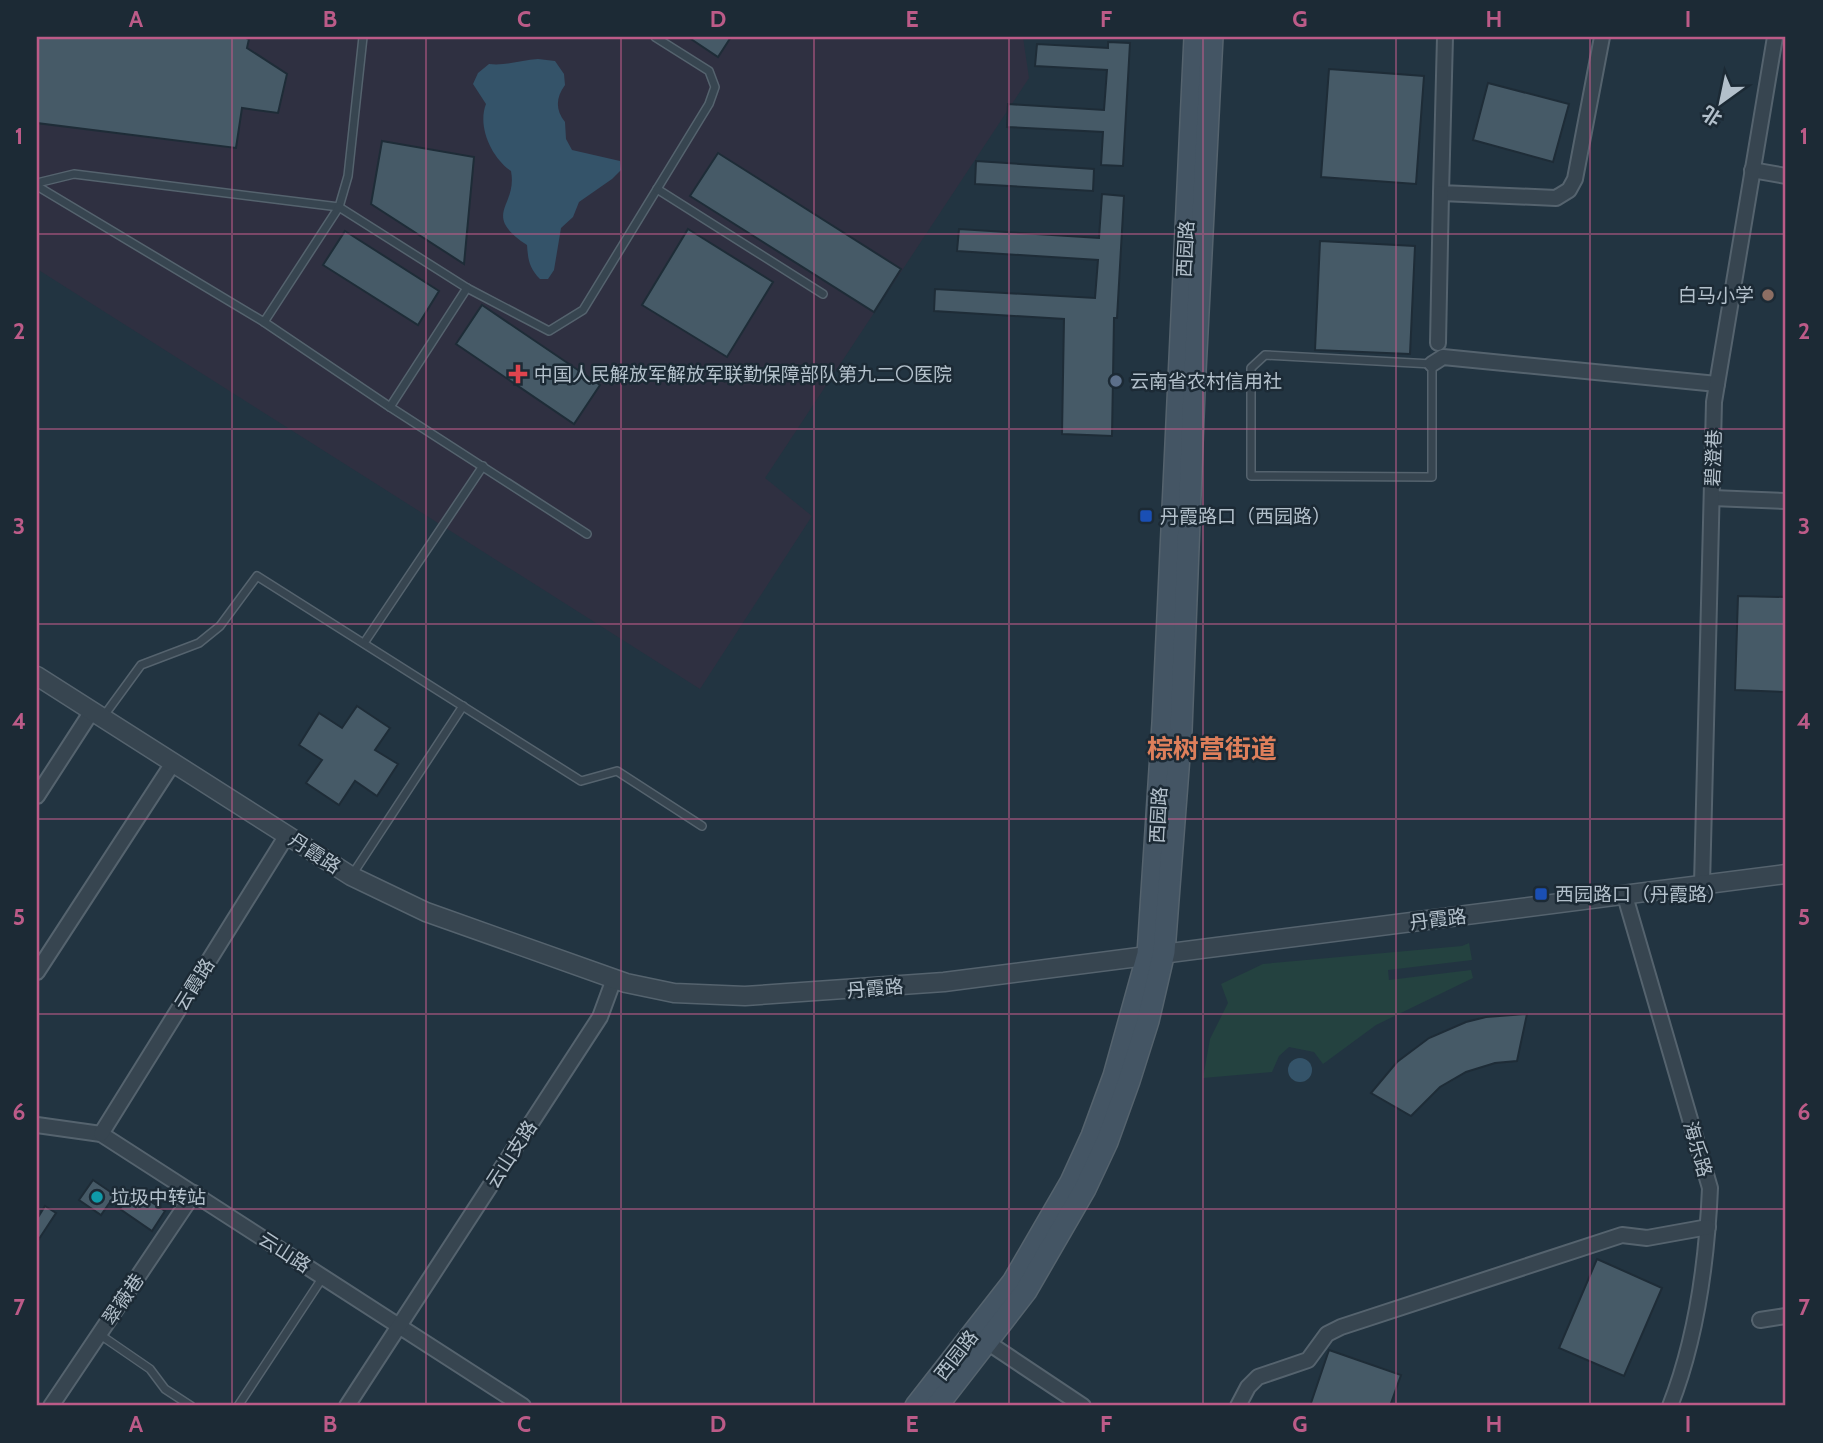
<svg xmlns="http://www.w3.org/2000/svg" width="1823" height="1443" viewBox="0 0 1823 1443" font-family="Cabin,'Noto Sans SC',sans-serif">
<style>
.medical{fill:#2f3041}
.green{fill:#244240}
.water{fill:#345369}
.building{fill:#465a67;stroke:#1e2c37;stroke-width:2}
.lines{fill:none;stroke-linecap:round;stroke-linejoin:round}
.service-casing{stroke:#55636e;stroke-width:10}
.minor-casing{stroke:#55636e;stroke-width:18}
.tertiary-casing{stroke:#55636e;stroke-width:21}
.secondary-casing{stroke:#55636e;stroke-width:24}
.service{stroke:#374550;stroke-width:7}
.minor{stroke:#374550;stroke-width:14}
.tertiary{stroke:#374550;stroke-width:18}
.secondary{stroke:#445564;stroke-width:21}
.grid{fill:none;stroke:#bc5b88;stroke-width:2;stroke-opacity:0.55}
.education-dot{fill:#8d6e63;stroke:#1c2a35;stroke-width:2.5}
.health-dot{fill:#e0444e;stroke:#1c2a35;stroke-width:2.5}
.service-dot{fill:#5c6f8a;stroke:#1c2a35;stroke-width:2.5}
.transit-dot{fill:#1a4fb4;stroke:#1c2a35;stroke-width:2.5}
.culture-dot{fill:#0f9aa8;stroke:#1c2a35;stroke-width:2.5}
.labels{text-anchor:middle;stroke-width:5;stroke-linejoin:round;paint-order:stroke}
.street-label{font-size:19px;fill:#b3c0cb;stroke:#1c2a35}
.poi-label{font-size:19px;fill:#b3c0cb;stroke:#1c2a35;text-anchor:start}
.district-label{font-size:26px;font-weight:bold;fill:#de7f5b;stroke:#1c2a35}
.neatline{fill:none;stroke:#bc5b88;stroke-width:2.5}
.grid-label{font-size:23px;text-anchor:middle;font-weight:bold;fill:#bc5b88}
</style>
<rect width="100%" height="100%" fill="#223441"/>
<polygon class="medical" points="37,37 1023,37 1029,78 765,478 812,516 700,689 37,269"/>
<polygon class="green" points="1469,943 1472,960 1388,970 1389,980 1471,970 1473,978 1376,1025 1323,1064 1314,1052 1289,1047 1279,1056 1272,1072 1203,1078 1210,1039 1228,1003 1221,984 1263,964 1462,946"/>
<g class="water">
<path d="M538 59 555 61 564 74 565 85C556 97 555 110 565 122L566 139 572 150 620 161 621 170 612 179 579 202 573 217 561 228 554 270 548 279H540C529 268 528 259 527 245 480 214 518 207 511 171 492 158 477 127 486 104L473 84 478 73 489 64C506 66 521 60 538 59Z"/>
<circle cx="1300" cy="1070" r="12"/>
</g>
<g class="building">
<polygon points="37,37 243,37 249,39 247,48 287,74 278,113 242,108 236,148 37,123"/>
<polygon points="688,37 731,37 718,57"/>
<polygon points="1108,42 1130,43 1123,166 1101,165 1103,132 1007,127 1008,104 1104,110 1107,70 1035,66 1037,44 1108,48"/>
<polygon points="1329,69 1424,76 1416,184 1321,177"/>
<polygon points="1488,83 1569,104 1553,162 1473,140"/>
<polygon points="382,141 474,157 464,264 371,204"/>
<polygon points="718,153 901,269 874,312 690,196"/>
<polygon points="976,161 1094,169 1093,191 975,184"/>
<polygon points="1102,194 1124,196 1117,318 1114,318 1112,436 1062,434 1064,319 934,311 935,289 1095,298 1098,260 957,251 959,229 1099,238"/>
<polygon points="688,229 773,282 727,357 642,305"/>
<polygon points="345,231 439,291 418,325 323,265"/>
<polygon points="1320,241 1415,246 1410,354 1315,350"/>
<polygon points="482,305 600,385 574,424 456,344"/>
<polygon points="1738,596 1785,597 1786,692 1735,690"/>
<polygon points="357,706 390,728 375,750 398,764 377,796 355,781 339,805 306,783 322,760 299,745 319,713 342,728"/>
<polygon points="1527,1014 1517,1061 1495,1063 1466,1072 1440,1087 1411,1116 1371,1093 1397,1062 1429,1038 1466,1022 1486,1017"/>
<polygon points="93,1180 115,1195 101,1215 79,1200"/>
<polygon points="133,1190 165,1211 152,1231 120,1209"/>
<polygon points="45,1206 56,1213 37,1242 37,1219"/>
<polygon points="1597,1259 1662,1288 1624,1376 1559,1348"/>
<polygon points="1329,1350 1401,1375 1390,1406 1310,1406"/>
</g>
<g class="lines">
<defs>
<g id="service">
<polyline points="37,183 74,174 339,207 348,176 363,37"/>
<polyline points="37,186 264,322 339,207 467,288 549,331 583,310 709,104 715,87 709,71 655,37"/>
<polyline points="657,189 823,294"/>
<polyline points="264,322 390,407 467,288"/>
<polygon points="1265,355 1432,364 1432,477 1251,476 1251,368"/>
<polyline points="390,407 587,534"/>
<polyline points="364,643 483,466"/>
<polyline points="103,717 141,665 199,643 220,626 257,576 581,781 617,771 702,826"/>
<polyline points="352,875 463,706"/>
<polyline points="99,1334 150,1369 165,1389 191,1406"/>
<polyline points="238,1406 323,1277"/>
</g>
<g id="minor">
<polyline points="1445,37 1441,193 1556,198 1569,190 1575,179 1602,37"/>
<polyline points="1752,170 1786,176"/>
<polyline points="1438,343 1441,193"/>
<polyline points="1432,364 1443,357 1717,384"/>
<polyline points="1712,498 1786,501"/>
<polyline points="37,796 92,711"/>
<polyline points="1702,885 1714,402 1775,37"/>
<path d="M1625 896 1710 1188C1707 1259 1696 1340 1670 1406"/>
<polyline points="37,972 173,763"/>
<polyline points="37,1125 101,1134 523,1406"/>
<polyline points="101,1134 287,835"/>
<polyline points="1760,1320 1786,1316"/>
<polyline points="987,1342 1083,1406"/>
<polyline points="51,1406 194,1193"/>
<polyline points="347,1406 600,1017 614,979"/>
<polyline points="1238,1406 1248,1387 1258,1377 1308,1360 1327,1334 1341,1327 1622,1235 1647,1238 1708,1227"/>
</g>
<polyline id="tertiary" points="37,676 351,876 426,912 626,983 674,993 745,996 944,982 1786,874"/>
<g id="secondary">
<polyline points="916,1406 1013,1282 1071,1182 1092,1136 1114,1076 1148,954 1163,723 1195,37"/>
<polyline points="937,1406 1026,1291 1085,1189 1107,1142 1129,1081 1148,1021 1164,952 1181,730 1194,391 1212,37"/>
</g>
</defs>
<use href="#service" class="service-casing"/>
<use href="#minor" class="minor-casing"/>
<use href="#tertiary" class="tertiary-casing"/>
<use href="#secondary" class="secondary-casing"/>
<use href="#service" class="service"/>
<use href="#minor" class="minor"/>
<use href="#tertiary" class="tertiary"/>
<use href="#secondary" class="secondary"/>
</g>
<path class="grid" d="M232 37V1406M426 37V1406M621 37V1406M814 37V1406M1009 37V1406M1203 37V1406M1396 37V1406M1590 37V1406M37 234H1786M37 429H1786M37 624H1786M37 819H1786M37 1014H1786M37 1209H1786"/>
<circle class="education-dot" cx="1768" cy="295" r="7"/>
<path class="health-dot" d="M514.5 363.5h7v7h7v7h-7v7h-7v-7h-7v-7h7z"/>
<circle class="service-dot" cx="1116" cy="381" r="7"/>
<g class="transit-dot">
<rect x="1139" y="509" width="14" height="14" rx="3.5"/>
<rect x="1534" y="887" width="14" height="14" rx="3.5"/>
</g>
<circle class="culture-dot" cx="97" cy="1197" r="7"/>
<g class="labels">
<g class="street-label">
<text transform="translate(1185 249) rotate(-87)" y="7">西园路</text>
<text transform="translate(1713 458) rotate(-88)" y="7">碧澄巷</text>
<text transform="translate(1158 815) rotate(-87)" y="7">西园路</text>
<text transform="translate(315 853) rotate(33)" y="7">丹霞路</text>
<text transform="translate(1438 919) rotate(-7)" y="7">丹霞路</text>
<text transform="translate(194 984) rotate(-58)" y="7">云霞路</text>
<text transform="translate(875 988) rotate(-5)" y="7">丹霞路</text>
<text transform="translate(1698 1149) rotate(74)" y="7">海乐路</text>
<text transform="translate(511 1154) rotate(-57)" y="7">云山支路</text>
<text transform="translate(285 1252) rotate(33)" y="7">云山路</text>
<text transform="translate(123 1299) rotate(-56)" y="7">翠薇巷</text>
<text transform="translate(956 1355) rotate(-52)" y="7">西园路</text>
</g>
<g class="poi-label">
<text x="1754" y="302" text-anchor="end">白马小学</text>
<text x="534" y="381">中国人民解放军解放军联勤保障部队第九二〇医院</text>
<text x="1130" y="388">云南省农村信用社</text>
<text x="1160" y="523">丹霞路口（西园路）</text>
<text x="1555" y="901">西园路口（丹霞路）</text>
<text x="111" y="1204">垃圾中转站</text>
</g>
<g class="district-label">
<text x="1212" y="758">棕树营街道</text>
</g>
</g>
<rect width="1823" height="1443" fill="none" stroke="#1c2a35" stroke-width="77"/>
<g transform="translate(1721 102) rotate(213)" stroke="#1c2a35" stroke-width="5" paint-order="stroke">
<path d="M0-5L12 26L0 18L-12 26Z" fill="#b3c0cb"/>
<text y="-10" font-size="19" font-weight="bold" text-anchor="middle" fill="#b3c0cb">北</text>
</g>
<rect x="38" y="38" width="1746" height="1366" class="neatline"/>
<g class="grid-label">
<text x="136" y="27">A</text>
<text x="330" y="27">B</text>
<text x="524" y="27">C</text>
<text x="718" y="27">D</text>
<text x="912" y="27">E</text>
<text x="1106" y="27">F</text>
<text x="1300" y="27">G</text>
<text x="1494" y="27">H</text>
<text x="1688" y="27">I</text>
<text x="19" y="144">1</text>
<text x="1804" y="144">1</text>
<text x="19" y="339">2</text>
<text x="1804" y="339">2</text>
<text x="19" y="534">3</text>
<text x="1804" y="534">3</text>
<text x="19" y="729">4</text>
<text x="1804" y="729">4</text>
<text x="19" y="925">5</text>
<text x="1804" y="925">5</text>
<text x="19" y="1120">6</text>
<text x="1804" y="1120">6</text>
<text x="19" y="1315">7</text>
<text x="1804" y="1315">7</text>
<text x="136" y="1432">A</text>
<text x="330" y="1432">B</text>
<text x="524" y="1432">C</text>
<text x="718" y="1432">D</text>
<text x="912" y="1432">E</text>
<text x="1106" y="1432">F</text>
<text x="1300" y="1432">G</text>
<text x="1494" y="1432">H</text>
<text x="1688" y="1432">I</text>
</g>
</svg>
